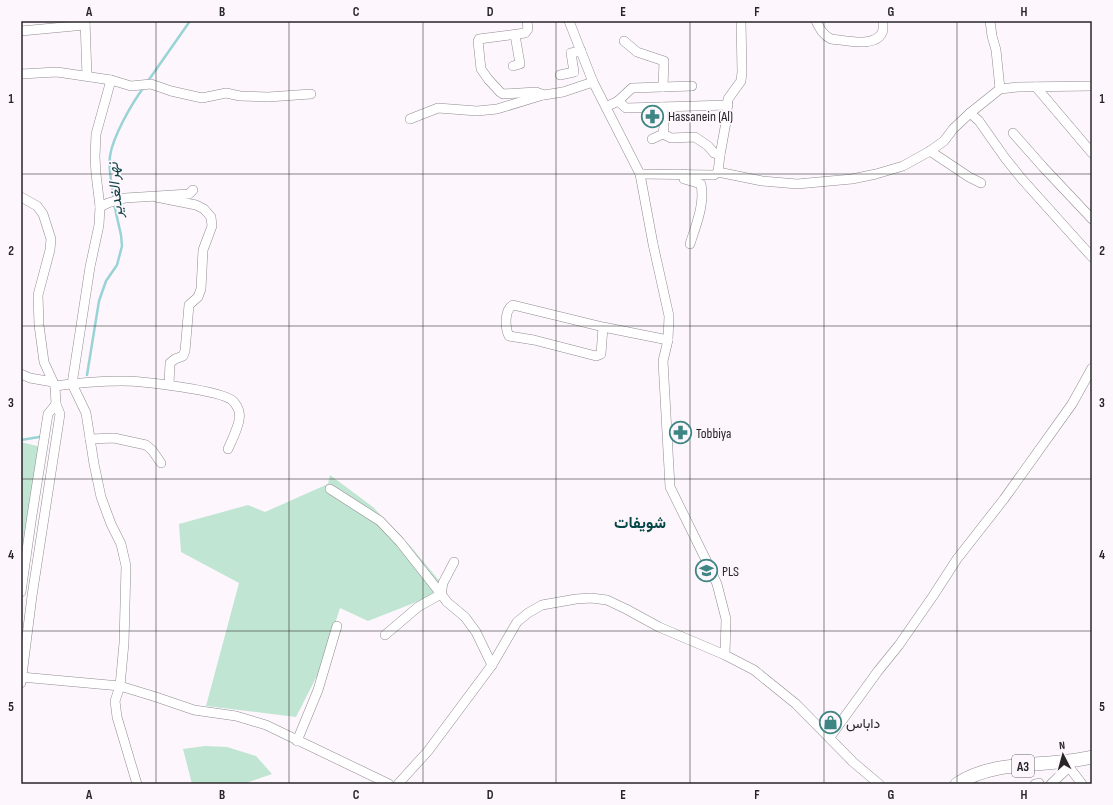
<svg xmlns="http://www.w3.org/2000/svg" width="1113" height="805" viewBox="0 0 1113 805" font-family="'Sofia Sans Condensed',Vazirmatn,sans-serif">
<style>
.green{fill:#c0e5d3}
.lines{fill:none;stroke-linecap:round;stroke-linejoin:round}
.stream{stroke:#99d3d6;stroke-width:2.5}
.minor-casing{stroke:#918b91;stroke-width:10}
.highway-casing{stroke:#918b91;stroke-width:14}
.minor{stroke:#fff;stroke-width:9}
.highway{stroke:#fff;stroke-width:13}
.grid{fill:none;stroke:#272527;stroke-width:1;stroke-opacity:0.55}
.labels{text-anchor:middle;stroke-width:3.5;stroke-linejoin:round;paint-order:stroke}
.shield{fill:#fdf6fc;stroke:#676467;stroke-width:1}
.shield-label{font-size:13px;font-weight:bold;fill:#272527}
.poi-label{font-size:14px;fill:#272527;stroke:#fdf6fc;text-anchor:start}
.water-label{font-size:15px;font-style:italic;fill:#0e4346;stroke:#fdf6fc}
.quarter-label{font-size:16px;font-weight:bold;fill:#044746;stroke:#fdf6fc}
.neatline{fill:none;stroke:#272527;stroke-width:1.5}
.grid-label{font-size:13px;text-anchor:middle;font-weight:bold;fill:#272527}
</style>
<rect width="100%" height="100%" fill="#fdf6fc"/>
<g class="green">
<polygon points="21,442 41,447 21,560"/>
<polygon points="330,475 373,507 412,548 447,590 368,621 340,608 321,668 296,717 206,706 239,583 181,552 179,524 248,505 265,512 328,484"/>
<polygon points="205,746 227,747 256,756 272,774 243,784 192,784 183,749"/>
</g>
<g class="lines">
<g class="stream">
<polyline points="148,81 190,21"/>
<path d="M114 199C112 185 108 170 110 156 113 136 132 103 144 87"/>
<polyline points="87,375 99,301 106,281 117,265 122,246 121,235 114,204"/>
<polyline points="21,440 39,437"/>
</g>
<defs>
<g id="minor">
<polyline points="85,21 87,76"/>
<polyline points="527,21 528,29 525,33 479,39 478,41 481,69 488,79 500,92 503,94 536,92 544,95 563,92 593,82"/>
<polyline points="569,21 593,82 640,174 653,244 669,316 668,340 663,361 670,487 706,560 717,584 726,619 725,655 754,670 796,704 853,762 879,784"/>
<path d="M816 21C820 29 823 35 831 39 845 40 878 49 883 30 883 28 883 24 883 21"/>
<polyline points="990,21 992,36 996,50 1000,89"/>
<polyline points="21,31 85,25"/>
<polyline points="624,41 637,52 664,61 663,87"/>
<polyline points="513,66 520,64 515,35"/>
<polyline points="21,74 57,72 111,80 131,86 151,84 171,91 202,98 226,93 240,96 268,97 311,94"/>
<polyline points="560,75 574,72 571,53 581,51"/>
<polyline points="111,80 96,134 95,157 96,174 100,207 99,225 90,267 72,384 86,413 94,464 101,497 111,524 121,544 126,566 124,643 120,686 115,701 117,717 137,784"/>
<polyline points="1036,87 1092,153"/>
<polyline points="618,101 632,88 692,86"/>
<polyline points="606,107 618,101 626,108 728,105"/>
<polyline points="970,113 979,121 1005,158 1021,178 1092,257"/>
<polyline points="410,119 438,108 477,111 497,109 543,95"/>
<polyline points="1013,133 1043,167 1092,219"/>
<polyline points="663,134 671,138 695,137 708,146 714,153 720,155"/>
<polyline points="652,139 663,134 664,127 662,107"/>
<polyline points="930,151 969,177 981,183"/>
<polyline points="718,172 720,155 726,122 728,99 741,81 742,72 741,21"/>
<polyline points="640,174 714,175 718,172 762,181 797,184 852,179 876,174 903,166 930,151 944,141 953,129 970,113 1000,89 1018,87 1092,86"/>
<path d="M684 174V179L701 184C705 204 696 225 690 244"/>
<polyline points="21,197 37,206 43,214 51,239 50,250 38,295 39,325 44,362 55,386 56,404 60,414 32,596 21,683"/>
<polyline points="156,197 196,205 204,209 211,217 212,226 203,250 201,289 198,297 189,305 185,351 183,356 175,359 170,363 169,384"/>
<polyline points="100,207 108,203 125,198 189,194 193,190"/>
<path d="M603 327 601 354 596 356 534 340 509 336C505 328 504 310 513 305L603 327 668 340"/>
<polyline points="21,374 30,378 53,382"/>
<path d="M55 386C77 383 100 381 122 381 140 381 222 390 233 401 235 403 239 409 239 412 242 420 232 440 228 449"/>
<polyline points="90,439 114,438 146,445 152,450 161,463"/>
<polyline points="330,489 380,521 400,542 441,594"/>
<polyline points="21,592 32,515 48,414 56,404"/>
<polyline points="441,594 443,583 454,562"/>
<polyline points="385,635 418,607 441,594 447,602 465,617 476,632 492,665"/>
<polyline points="21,677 120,686 156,697 194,710 236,716 266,725 389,784"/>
<polyline points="830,737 878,671 899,645 933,596 957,559 1004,499 1072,404 1092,368"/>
<polyline points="297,741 318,690 337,626"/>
<polyline points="1066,762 1069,767 1082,784"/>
<polyline points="398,784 428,751 492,665 517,622 528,613 542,605 576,599 591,598 607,600 626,609 659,627 725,655"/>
<polyline points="1035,784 1039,783"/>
<polyline points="1051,784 1069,767"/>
</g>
<path id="highway" d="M957 784C997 758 1047 768 1092 757"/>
</defs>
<use href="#minor" class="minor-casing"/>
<use href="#highway" class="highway-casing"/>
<use href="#minor" class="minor"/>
<use href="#highway" class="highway"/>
</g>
<path class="grid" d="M156 21V784M289 21V784M423 21V784M556 21V784M690 21V784M824 21V784M957 21V784M21 174H1092M21 326H1092M21 479H1092M21 631H1092"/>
<defs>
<symbol id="pharmacy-ring" viewBox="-11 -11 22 22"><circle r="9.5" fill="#fdf6fc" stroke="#3e8684" stroke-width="1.5"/><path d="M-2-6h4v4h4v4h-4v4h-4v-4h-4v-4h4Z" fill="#3e8684"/></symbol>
<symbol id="school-ring" viewBox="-11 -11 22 22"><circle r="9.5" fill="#fdf6fc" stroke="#3e8684" stroke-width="1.5"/><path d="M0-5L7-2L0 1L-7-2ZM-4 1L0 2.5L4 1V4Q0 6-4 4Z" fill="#3e8684"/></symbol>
<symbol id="shop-ring" viewBox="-11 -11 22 22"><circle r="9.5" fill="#fdf6fc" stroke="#3e8684" stroke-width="1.5"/><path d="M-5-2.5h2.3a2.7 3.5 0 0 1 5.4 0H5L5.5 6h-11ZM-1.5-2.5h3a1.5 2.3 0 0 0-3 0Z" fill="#3e8684"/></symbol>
</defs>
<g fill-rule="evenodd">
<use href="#pharmacy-ring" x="640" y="104" width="25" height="25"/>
<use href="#pharmacy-ring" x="668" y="420" width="25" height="25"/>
<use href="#school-ring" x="694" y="558" width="25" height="25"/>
<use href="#shop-ring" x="818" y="710" width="25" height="25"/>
</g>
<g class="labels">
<rect class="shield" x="1012" y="755" width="22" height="22" rx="3"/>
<g class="shield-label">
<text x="1023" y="771">A3</text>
</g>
<g class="poi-label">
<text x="668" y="121">Hassanein (Al)</text>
<text x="696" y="438">Tobbiya</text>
<text x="722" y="576">PLS</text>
<text x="846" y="728">داباس</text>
</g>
<g class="water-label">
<text transform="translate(115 190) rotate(-95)" y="5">نهر الغدير</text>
</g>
<g class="quarter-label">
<text x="640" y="528">شويفات</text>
</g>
</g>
<rect width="1113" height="805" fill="none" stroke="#fdf6fc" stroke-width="44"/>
<g transform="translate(1063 755) rotate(354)" stroke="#fdf6fc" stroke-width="3" paint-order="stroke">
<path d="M0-3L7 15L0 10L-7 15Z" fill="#272527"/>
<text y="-6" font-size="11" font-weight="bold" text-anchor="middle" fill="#272527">N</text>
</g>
<rect x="22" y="22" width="1069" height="761" class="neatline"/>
<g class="grid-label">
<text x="89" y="16">A</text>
<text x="222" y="16">B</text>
<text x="356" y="16">C</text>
<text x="490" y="16">D</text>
<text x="623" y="16">E</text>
<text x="757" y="16">F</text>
<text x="891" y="16">G</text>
<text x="1024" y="16">H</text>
<text x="11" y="103">1</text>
<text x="1102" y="103">1</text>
<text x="11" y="255">2</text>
<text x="1102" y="255">2</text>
<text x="11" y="407">3</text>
<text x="1102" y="407">3</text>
<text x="11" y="559">4</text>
<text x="1102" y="559">4</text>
<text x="11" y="711">5</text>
<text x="1102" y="711">5</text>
<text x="89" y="799">A</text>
<text x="222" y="799">B</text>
<text x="356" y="799">C</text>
<text x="490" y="799">D</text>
<text x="623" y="799">E</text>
<text x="757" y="799">F</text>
<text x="891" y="799">G</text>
<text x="1024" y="799">H</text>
</g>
</svg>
